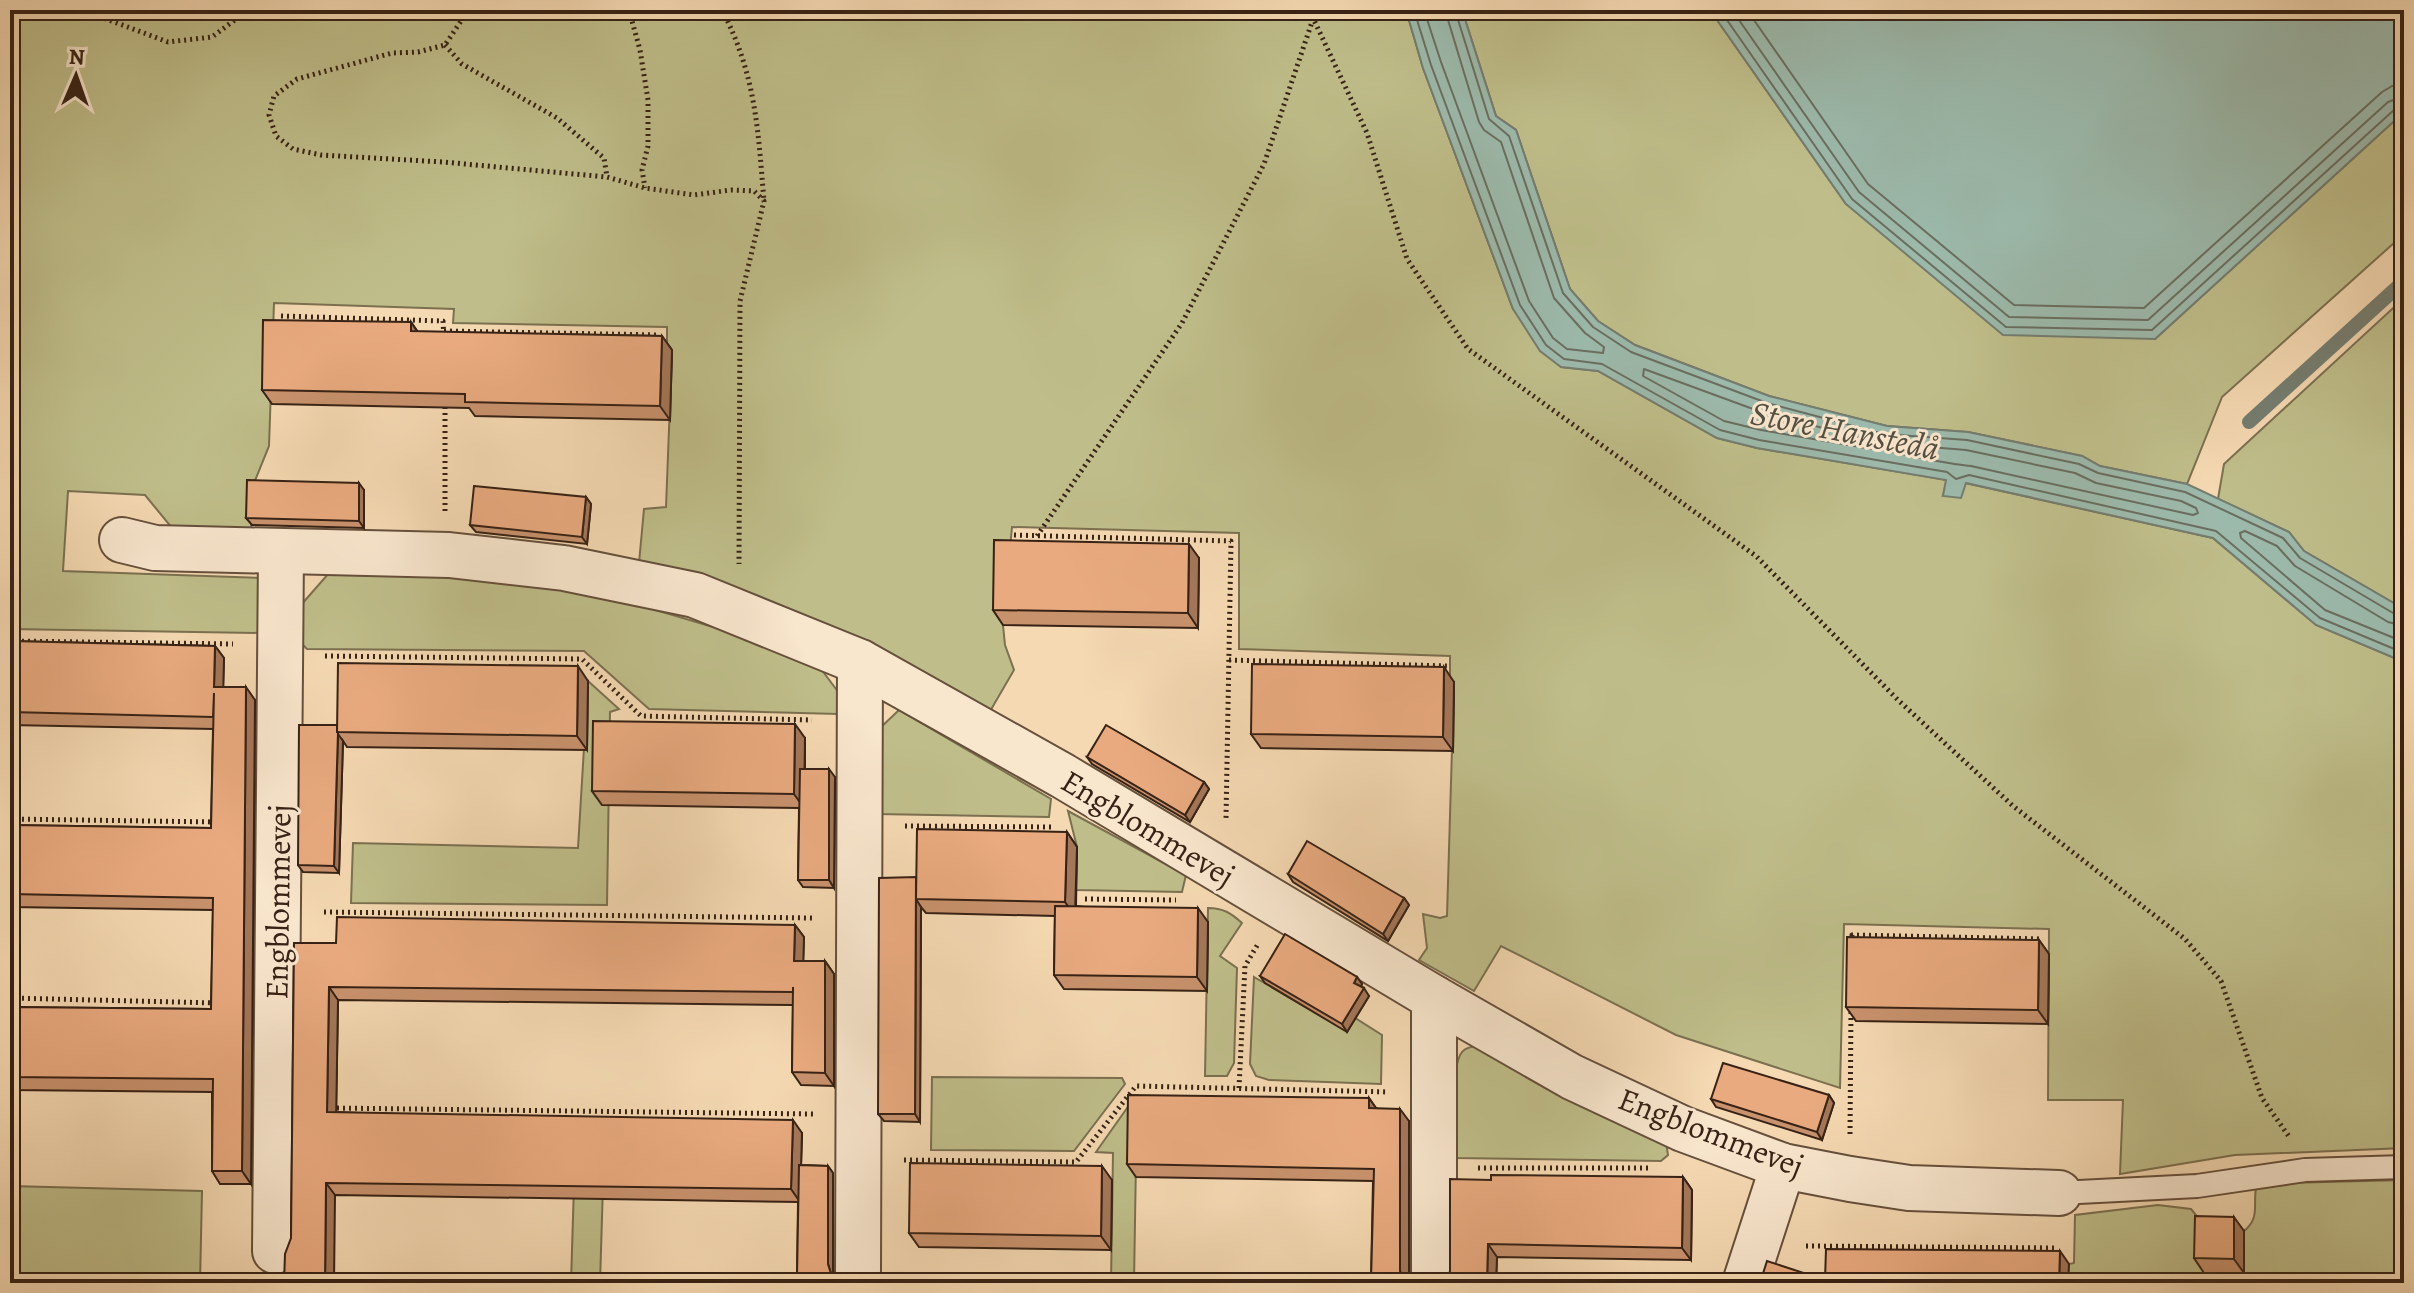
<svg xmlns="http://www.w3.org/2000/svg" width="2414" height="1293" viewBox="0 0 2414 1293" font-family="Alegreya,serif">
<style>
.green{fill:#bfbe8a;stroke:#7b7050;stroke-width:2}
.water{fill:#9cbaac;stroke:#747d70;stroke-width:2}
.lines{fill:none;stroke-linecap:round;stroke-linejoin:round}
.shore{stroke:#6a6e60;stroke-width:2}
.stream{stroke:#747d70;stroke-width:14}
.lane-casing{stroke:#66503c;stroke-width:26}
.street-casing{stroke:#66503c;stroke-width:48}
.path{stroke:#372215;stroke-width:5;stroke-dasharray:2 4;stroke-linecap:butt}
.lane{stroke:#f8e6cd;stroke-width:22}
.street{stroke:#f8e6cd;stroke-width:44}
.wall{fill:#c8926d;stroke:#372215;stroke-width:2}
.shaded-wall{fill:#a37759;stroke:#372215;stroke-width:2}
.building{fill:#e9aa7f;stroke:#372215;stroke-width:2}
.labels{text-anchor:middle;stroke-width:6;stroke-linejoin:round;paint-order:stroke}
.street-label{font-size:32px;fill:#372215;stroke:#f8e6cd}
.water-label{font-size:34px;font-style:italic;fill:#555042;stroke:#f8e6cd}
</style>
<rect width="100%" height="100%" fill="#f5d9b2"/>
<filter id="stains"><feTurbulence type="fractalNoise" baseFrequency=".0025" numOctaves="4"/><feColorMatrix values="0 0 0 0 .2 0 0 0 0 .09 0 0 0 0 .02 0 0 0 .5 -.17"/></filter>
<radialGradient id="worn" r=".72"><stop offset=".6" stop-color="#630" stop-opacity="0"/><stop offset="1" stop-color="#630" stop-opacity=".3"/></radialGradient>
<g class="green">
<polygon points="10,10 1406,10 1423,68 1513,309 1561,367 1598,371 1717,438 1757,448 1947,480 1943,495 1965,483 2213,538 2316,625 2404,662 2404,1148 2235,1155 2120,1174 2123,1100 2048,1100 2049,929 1844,924 1840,1088 1676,1035 1501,946 1474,991 1419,960 1427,948 1423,914 1440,918 1447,916 1454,682 1450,682 1450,656 1239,649 1239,533 1012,527 1003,625 1005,645 1014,670 989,713 639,563 644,509 666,507 672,351 667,350 667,327 453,323 454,309 274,303 269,446 252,488 251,530 172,528 145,495 68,491 63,571 264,578 263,633 10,629"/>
<polygon points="1462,10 1710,10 1846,204 2155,339 2404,112 2404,234 2222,397 2187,484 2100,466 2082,456 1968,432 1887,426 1769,396 1635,345 1598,321 1570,289 1516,130 1496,116"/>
<polygon points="2404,298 2404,609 2304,551 2289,532 2218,499 2224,464"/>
<polygon points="329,573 439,575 539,586 639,605 723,630 818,665 839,693 838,714 649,709 584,651 307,649 299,641 301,605"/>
<polygon points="588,681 619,709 610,712 607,905 351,903 353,843 578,848"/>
<polygon points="899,710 1051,799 1049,817 877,814 878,730"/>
<polygon points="1068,811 1186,875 1182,892 1076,890 1077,847"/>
<path d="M1208 908C1223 908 1231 913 1242 923L1220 956 1237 968 1234 1063 1227 1076H1205Z"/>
<polygon points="1254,977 1347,1031 1355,1018 1382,1035 1381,1084 1269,1080 1256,1076 1250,1064"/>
<path d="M1478 1046 1666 1142 1668 1155 1661 1161 1455 1158 1456 1069C1459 1053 1462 1047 1478 1046Z"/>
<polygon points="932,1077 1122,1078 1125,1084 1074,1151 931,1150"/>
<polygon points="1137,1099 1134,1283 1111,1283 1113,1153 1096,1152 1132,1101"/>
<polygon points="576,1119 605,1120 600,1283 571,1283"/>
<path d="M2404 1180V1283H2068L2069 1264 2074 1263 2075 1215 2158 1205 2191 1209 2200 1220 2244 1231C2260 1218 2253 1206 2256 1188L2282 1183Z"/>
<polygon points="10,1186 202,1191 200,1283 10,1283"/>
</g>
<g class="water">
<polygon points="1406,10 1462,10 1496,116 1516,130 1570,289 1598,321 1635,345 1769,396 1887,426 1968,432 2082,456 2100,466 2187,484 2289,532 2304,551 2404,609 2404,662 2316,625 2213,538 1966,483 1961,498 1943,496 1946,480 1757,448 1717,438 1598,371 1561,367 1540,351 1513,309 1423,68"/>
<polygon points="1710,10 2404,10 2404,112 2155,339 2003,335 1846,204"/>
</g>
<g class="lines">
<g class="shore">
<polyline points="1414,10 1431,65 1520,305 1546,345 1564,359 1602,364 1720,430 1759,440 1947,472 1956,479 1969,475 2216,531 2320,618 2404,653"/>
<polyline points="1424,10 1441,62 1529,301 1553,338 1567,349 1603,353 1604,347 1585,333 1554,298 1501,142 1484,130 1479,122 1445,10"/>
<polyline points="1455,10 1489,119 1509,136 1563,293 1593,327 1631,352 1767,403 1884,434 1967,440 2079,464 2098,473 2185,492 2283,538 2300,558 2393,613 2404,616"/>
<polyline points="1720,10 1852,199 2006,327 2152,330 2395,109 2404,107"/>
<polyline points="1732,10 1859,192 2009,317 2148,320 2388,102 2404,96"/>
<polyline points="1747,10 1868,184 2014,305 2144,308 2382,92 2392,86 2404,84"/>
<polygon points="1644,369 1764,413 1874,441 1877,446 1872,449 1761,430 1724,421 1643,376"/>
<path d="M1893 444 1966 450 2075 473 2096 483 2181 501 2196 508 2198 513 2193 515 1971 466C1946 464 1918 457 1892 452L1889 448Z"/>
<polyline points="2404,626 2388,622 2295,566 2277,546 2245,531 2240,533 2241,538 2325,610 2404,642"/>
</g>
<polyline class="stream" points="2249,422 2404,281"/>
<defs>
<polyline id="lane" points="2059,1193 2197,1186 2305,1170 2404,1167"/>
<g id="street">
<polyline points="122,540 155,548 449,555 564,568 695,595 860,662 1063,776 1434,998 1572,1077 1683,1129 1783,1166 1850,1179 1909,1188 2059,1193"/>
<polyline points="275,1251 281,553"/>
<polyline points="858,1271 860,662"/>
<polyline points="1434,1283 1434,998"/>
<polyline points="1745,1283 1783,1166"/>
</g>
</defs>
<use href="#lane" class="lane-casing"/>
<use href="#street" class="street-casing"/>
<g class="path">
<polyline points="82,10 168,42 212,37 248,10"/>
<polyline points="459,10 461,21 445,45 418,52 392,53 297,79 274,96 269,115 276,136 293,149 321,155 443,162 607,177 645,188 694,195 731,190 754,191 764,201 740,301 739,564"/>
<polyline points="629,10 640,50 648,100 648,146 642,170 645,188"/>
<path d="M722 10C756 75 758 130 764 201"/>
<polyline points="1312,10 1313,18 1367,133 1407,259 1468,349 1756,556 1898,700 2013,806 2185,939 2221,981 2262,1098 2290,1138"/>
<polyline points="445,45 462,64 557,118 604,158 607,177"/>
<polyline points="281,316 443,321 444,339"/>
<polyline points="444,331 660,335"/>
<polyline points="445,401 445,511"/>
<polyline points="1014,535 1231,541 1226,818"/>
<polyline points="1037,536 1182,323 1264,164 1313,19"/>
<polyline points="10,641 233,644"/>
<polyline points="325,656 582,659 641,716 812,720"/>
<polyline points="1229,660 1447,666"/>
<polyline points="10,819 217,822"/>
<polyline points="905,826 1055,827"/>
<polyline points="1085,899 1176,900"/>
<polyline points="324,912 814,918"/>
<polyline points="1852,942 1852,935 2043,939"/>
<polyline points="10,998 217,1003"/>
<polyline points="1239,1088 1245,966 1258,944"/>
<polyline points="331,1108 813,1114"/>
<polyline points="1850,1134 1851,1008"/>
<polyline points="904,1160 1076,1162 1136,1086 1389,1092"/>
<polyline points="1478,1168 1648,1168"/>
<polyline points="1806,1246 2057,1248"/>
</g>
<use href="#lane" class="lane"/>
<use href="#street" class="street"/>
</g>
<g class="wall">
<polygon points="411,322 418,332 662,336 672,350 670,420 475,416 469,408 272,404 262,390"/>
<polygon points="364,490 364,528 252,525 246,518"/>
<polygon points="586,497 591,504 587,544 476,532 470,525"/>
<polygon points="1199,558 1198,628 1003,625 993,610"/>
<polygon points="10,641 215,646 224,658 223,687 255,700 251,1184 220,1184 212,1171 212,1092 10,1090 10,1007 211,1009 213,910 10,907 10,825 211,828 213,729 10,725"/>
<polygon points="588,681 587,750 347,747 343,741 339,873 303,872 298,865 337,725"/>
<polygon points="1454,682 1453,751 1261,748 1251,734"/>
<polygon points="805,738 805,769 835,777 834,888 803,887 798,880 799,808 602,805 592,791"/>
<polygon points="1087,757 1204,782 1209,789 1190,822 1092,764"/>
<polygon points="1067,832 1077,847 1076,906 1208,922 1207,991 1064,989 1054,975 1055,916 926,913 921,907 920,1122 884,1121 878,1114 916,877"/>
<polygon points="1288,874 1404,898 1409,905 1388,941 1293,882"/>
<polygon points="795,925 804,937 803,961 825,961 834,974 834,1086 801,1085 792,1072 793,1005 338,1000 336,1112 802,1133 801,1165 828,1166 833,1173 833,1271 837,1283 801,1283 797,1277 798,1202 335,1195 291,1238 294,943 336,943"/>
<polygon points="2039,940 2049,954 2048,1024 1856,1021 1846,1007"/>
<polygon points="1260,976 1357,977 1362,984 1361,987 1369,996 1347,1032 1265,983"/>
<polygon points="1829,1095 1834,1103 1822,1140 1716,1107 1711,1099"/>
<polygon points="1369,1098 1376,1108 1409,1121 1409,1283 1125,1283 1371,1281 1373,1181 1136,1177 1127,1164"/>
<polygon points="1683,1177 1692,1190 1691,1260 1497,1257 1496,1283 1446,1283 1491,1180"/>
<polygon points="1112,1180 1111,1250 919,1247 909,1233"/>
<polygon points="2244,1231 2244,1273 2204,1273 2194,1258"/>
</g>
<g class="shaded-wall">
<polygon points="411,322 421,337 411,331"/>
<polygon points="662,336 672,350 670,420 660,406"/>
<polygon points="359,483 364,490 364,528 359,521"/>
<polygon points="586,497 591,504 587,544 582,537"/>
<polygon points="1189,544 1199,558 1198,628 1188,613"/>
<polygon points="215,646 224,658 223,699 214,687"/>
<polygon points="578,666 588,681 587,750 577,736"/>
<polygon points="1444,667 1454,682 1453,751 1443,737"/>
<polygon points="246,687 255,700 251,1184 242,1171"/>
<polygon points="795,724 805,738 804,808 794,794"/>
<polygon points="338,734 343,741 339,873 334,866"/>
<polygon points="829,769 835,777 834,888 829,880"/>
<polygon points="1204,782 1209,789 1190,822 1185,815"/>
<polygon points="1067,832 1077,847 1075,916 1065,902"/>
<polygon points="1404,898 1409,905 1388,941 1383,934"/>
<polygon points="916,899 921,907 920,1122 915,1114"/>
<polygon points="1198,908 1208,922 1207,991 1197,977"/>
<polygon points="795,925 804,937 803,974 794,961"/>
<polygon points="2039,940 2049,954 2048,1024 2038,1010"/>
<polygon points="825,961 834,974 834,1086 825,1073"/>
<polygon points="1357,977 1362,984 1359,990 1354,983"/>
<polygon points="329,987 338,1000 336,1125 327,1112"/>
<polygon points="1364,988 1369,996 1347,1032 1342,1024"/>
<polygon points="1829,1095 1834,1103 1822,1140 1817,1132"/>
<polygon points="1369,1098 1378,1111 1369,1108"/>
<polygon points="1400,1109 1409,1121 1409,1283 1404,1283 1400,1271"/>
<polygon points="793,1120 802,1133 800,1202 791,1189"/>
<polygon points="828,1166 833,1173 833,1271 837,1283 832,1277 828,1264"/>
<polygon points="1102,1166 1112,1180 1111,1250 1101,1236"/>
<polygon points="1683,1177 1692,1190 1691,1260 1682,1248"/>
<polygon points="326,1183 335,1195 334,1283 325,1283"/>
<polygon points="2234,1217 2244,1231 2244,1273 2234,1259"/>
<polygon points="1488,1244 1497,1257 1496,1283 1487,1283"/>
<polygon points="2060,1251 2069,1264 2068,1283 2059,1283"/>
</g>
<g class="building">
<polygon points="263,320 411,322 411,331 662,336 660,406 465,402 465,394 262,390"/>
<polygon points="247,480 359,483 359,521 246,518"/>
<polygon points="474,486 586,497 582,537 470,525"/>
<polygon points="994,540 1189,544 1188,613 993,610"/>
<polygon points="10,641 215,646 214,687 246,687 242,1171 212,1171 213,1079 10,1077 10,1007 211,1009 213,898 10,894 10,825 211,828 214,693 213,717 10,712"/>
<polygon points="338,663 578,666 577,736 337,732"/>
<polygon points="1252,664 1444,667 1443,737 1251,734"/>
<polygon points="593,721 795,724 794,794 592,791"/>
<polygon points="299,725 337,725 337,732 338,732 334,866 298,865"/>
<polygon points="1106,725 1204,782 1185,815 1087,757"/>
<polygon points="800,769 829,769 829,880 798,880"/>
<polygon points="917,829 1067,832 1065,902 916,899"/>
<polygon points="1307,841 1404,898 1383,934 1288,874"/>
<polygon points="916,877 915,1114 878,1114 879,878"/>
<polygon points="1055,906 1198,908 1197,977 1054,975"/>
<polygon points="337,917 795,925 794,961 825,961 825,1073 792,1072 793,987 793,992 329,987 327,1112 793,1120 791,1189 326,1183 325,1283 284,1283 285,1254 291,1238 294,943 336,943"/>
<polygon points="1285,934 1357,977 1354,983 1364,988 1342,1024 1260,976"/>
<polygon points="1847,937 2039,940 2038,1010 1846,1007"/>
<polygon points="1723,1063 1829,1095 1817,1132 1711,1099"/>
<polygon points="1128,1095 1369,1098 1369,1108 1400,1109 1400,1271 1404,1283 1125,1283 1126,1277 1371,1281 1374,1169 1127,1164"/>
<polygon points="910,1163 1102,1166 1101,1236 909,1233"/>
<polygon points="799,1165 828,1166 828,1264 832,1277 797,1277"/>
<polygon points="1491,1175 1683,1177 1682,1248 1488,1244 1487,1283 1446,1283 1450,1271 1450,1179 1491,1180"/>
<polygon points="2195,1216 2234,1217 2234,1259 2194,1258"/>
<polygon points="1826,1249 2060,1251 2059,1283 1760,1283 1767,1261 1825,1280"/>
</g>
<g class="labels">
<g class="street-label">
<text transform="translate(1148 828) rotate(31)" y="11">Engblommevej</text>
<text transform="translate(278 902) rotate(-89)" y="11">Engblommevej</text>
<text transform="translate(1711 1132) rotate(21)" y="11">Engblommevej</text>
</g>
<g class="water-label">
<text transform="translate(1845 430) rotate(11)" y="12">Store Hanstedå</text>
</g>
</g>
<rect width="2414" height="1293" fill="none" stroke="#f5d9b2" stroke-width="40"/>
<rect x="12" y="12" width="2390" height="1269" fill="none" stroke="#372215" stroke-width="4"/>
<rect x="20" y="20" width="2374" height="1253" fill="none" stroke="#372215" stroke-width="2"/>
<g transform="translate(76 76) rotate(2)" stroke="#f8e6cd" stroke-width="6" paint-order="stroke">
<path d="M0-6L14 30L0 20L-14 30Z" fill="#372215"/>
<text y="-12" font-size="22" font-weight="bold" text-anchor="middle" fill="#372215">N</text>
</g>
<rect width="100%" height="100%" filter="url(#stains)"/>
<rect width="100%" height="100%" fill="url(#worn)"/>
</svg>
